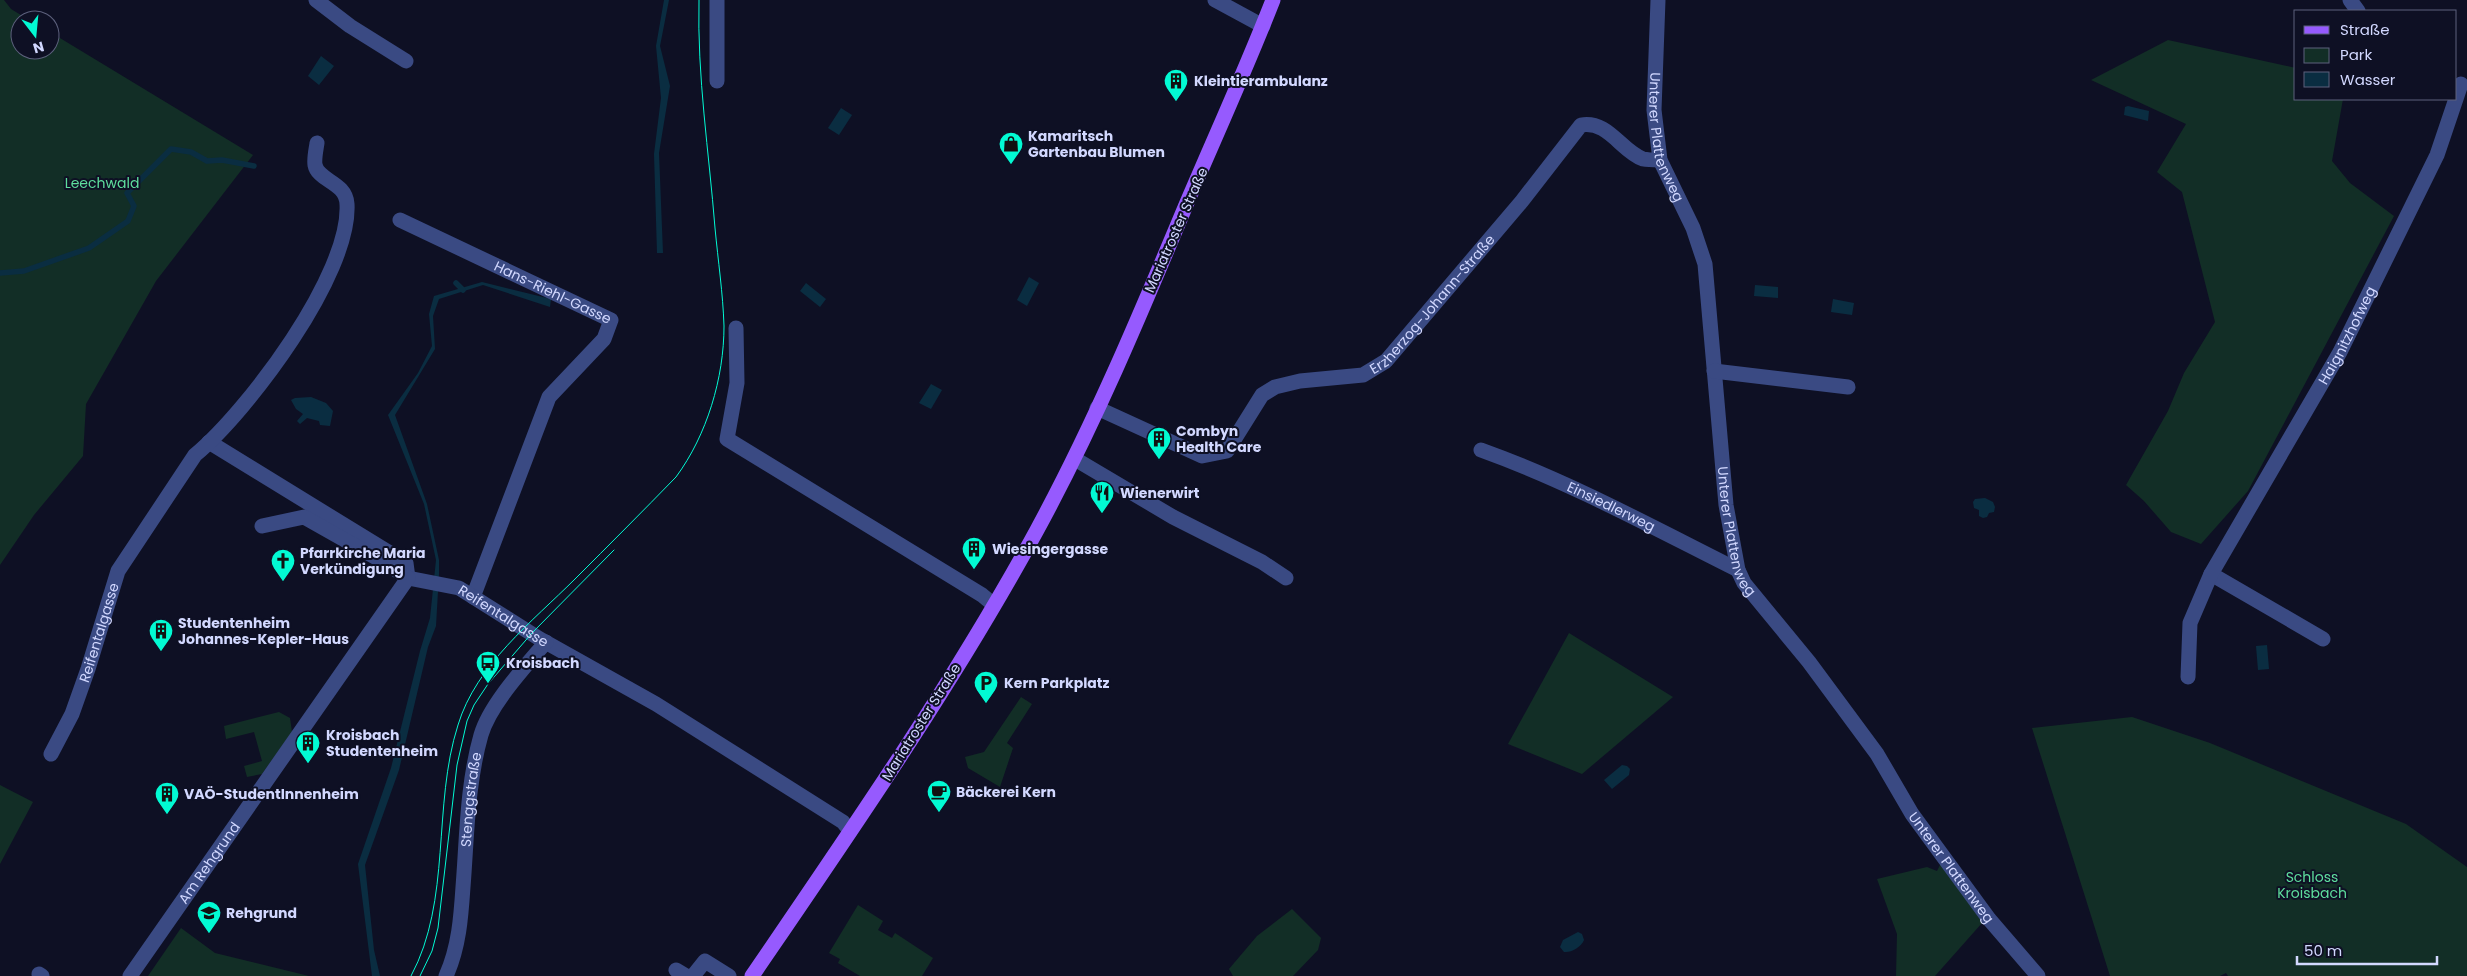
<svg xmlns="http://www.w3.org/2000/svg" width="2467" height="976" viewBox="0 0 2467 976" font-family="Poppins,sans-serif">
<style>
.green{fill:#122e26}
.water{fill:#0a2d41}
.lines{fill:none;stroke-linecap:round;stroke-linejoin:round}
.stream{stroke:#0a2d41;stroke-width:5.5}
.minor{stroke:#3a4a83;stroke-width:15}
.major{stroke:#965afe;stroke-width:15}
.tram{stroke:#02fad3;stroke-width:1}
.labels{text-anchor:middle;stroke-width:4;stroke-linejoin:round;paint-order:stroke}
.poi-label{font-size:14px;font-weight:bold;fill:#d2d8ff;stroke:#0e1024;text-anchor:start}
.street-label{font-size:14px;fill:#d2d8ff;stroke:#0e1024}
.park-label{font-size:14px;fill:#5ede9d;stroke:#0e1024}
</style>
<rect width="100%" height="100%" fill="#0e1024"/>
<g class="green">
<polygon points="0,0 4,0 11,9 29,20 20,20 20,50 50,50 50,32 253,155 156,281 86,404 83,456 34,515 0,565"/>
<polygon points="2168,40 2296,68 2296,99 2343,99 2332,161 2350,183 2394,216 2248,491 2201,544 2171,532 2144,501 2126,485 2168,411 2184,373 2215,322 2182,192 2157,172 2186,124 2091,80"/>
<polygon points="1569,633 1673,697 1582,774 1508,744"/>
<polygon points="1021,697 1032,704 1007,743 1013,748 1000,787 968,768 965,757 984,752"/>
<polygon points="279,712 290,718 292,732 262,774 247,777 244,766 262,761 254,732 226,739 224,726"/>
<polygon points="2132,717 2210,743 2406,824 2467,867 2467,976 2228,976 2226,973 2220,976 2110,976 2032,728"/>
<polygon points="0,785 33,802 0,864"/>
<polygon points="1942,861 1973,904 1982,923 1935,976 1896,976 1897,934 1877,879 1927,867 1937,871"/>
<polygon points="858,905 883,921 878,930 892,938 895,933 933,958 922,976 860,976 838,963 840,959 829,953"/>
<polygon points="1292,909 1321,938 1318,950 1293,976 1233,976 1229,969 1257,936"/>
<polygon points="181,928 215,953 309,976 148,976"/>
</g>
<g class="water">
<polygon points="664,0 669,0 660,46 670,86 659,153 663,253 657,253 654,154 661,98 656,46"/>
<polygon points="321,56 334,66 319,85 308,76"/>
<polygon points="2128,106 2149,111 2148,121 2124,115 2125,107"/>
<polygon points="841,108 852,115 839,135 828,128"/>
<polygon points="1029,277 1039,283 1027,306 1017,300"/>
<polygon points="482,282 551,299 550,307 483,285 439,299 433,316 435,349 395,415 427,504 439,560 439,574 436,626 428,647 399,770 365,865 374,950 380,976 372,976 358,864 391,768 420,651 430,618 436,560 424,504 388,415 418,373 432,346 429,314 434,296"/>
<polygon points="806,283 826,299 820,307 800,291"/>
<polygon points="1755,285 1778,287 1778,298 1754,296"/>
<polygon points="1833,299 1854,303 1852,315 1831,312"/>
<polygon points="931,384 942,390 931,409 919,403"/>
<polygon points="311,397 326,403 333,411 330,426 320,425 319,421 307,418 300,424 297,421 303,414 296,409 291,400 295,398"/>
<polygon points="1985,498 1993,502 1995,507 1994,512 1989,513 1987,517 1983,518 1979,516 1979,510 1974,508 1973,502 1975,499"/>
<polygon points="2267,645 2269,669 2258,670 2256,646"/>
<polygon points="1622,765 1627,766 1630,769 1629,775 1612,789 1604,780"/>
<path d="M1578 932 1582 934 1584 940C1581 947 1571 953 1564 952L1560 947 1563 940Z"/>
</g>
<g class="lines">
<g class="stream">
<polyline points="0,273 24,271 89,248 128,221 134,206 127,193 171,149 191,152 207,161 222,160 254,166"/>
<polyline points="456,283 463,290"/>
</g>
<g class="minor">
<polyline points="316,0 350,26 406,61"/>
<polyline points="1215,0 1263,26"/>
<path id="s1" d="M1658 0 1654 110 1660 160 1693 228 1705 264 1726 505 1738 570 1744 583 1809 662 1877 754 1912 814 1989 919 2038 976"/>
<polyline points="2350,0 2358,11"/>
<polyline points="717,81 717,0"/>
<path id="s2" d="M400 220 611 320 604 339 549 397 473 597"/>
<polyline points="736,328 737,383 727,439 982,595 994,605"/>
<polyline points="1714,371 1848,387"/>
<path id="s3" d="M1097 408 1202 456 1227 451 1262 395 1275 387 1300 381 1363 375 1386 361 1522 201 1581 125C1608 120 1621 151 1643 159 1648 160 1655 160 1660 160"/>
<polyline points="209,442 406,563 408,578"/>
<path id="s4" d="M1481 450C1570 482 1654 528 1738 570"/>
<polyline points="1075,459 1173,517 1262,562 1286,578"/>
<path id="s5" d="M262 526 304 517 389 565 408 578 459 588 540 639 656 704 843 822 850 831"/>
<polyline points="2211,574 2323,639"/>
<path id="s6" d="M2188 677 2190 623 2211 574 2340 352 2437 155 2461 84"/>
<path id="s7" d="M51 754 72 714 88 669 118 571 195 455C248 411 351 274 347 204 346 182 318 181 315 165 314 158 316 150 317 143"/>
<polyline points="676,970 686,976"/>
<polyline points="39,974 42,976"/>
<path id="s8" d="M130 976 408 578"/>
<path id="s9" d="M446 976C459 947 461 917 463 887 467 837 467 784 481 735 490 704 525 667 546 642"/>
<polyline points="693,976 705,961 729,976"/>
</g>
<path class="major" d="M752 976C851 831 953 684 1037 530 1094 425 1140 315 1186 205 1215 137 1246 69 1273 0"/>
<g class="tram">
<path d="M411 976C452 900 432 806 458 725 476 665 533 621 575 579 609 545 643 511 676 477 707 435 724 378 724 326 723 294 718 260 715 228 709 152 697 76 699 0"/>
<polyline points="420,976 432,951 438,928 457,765 467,721 474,705 488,684 532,633 614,550"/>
</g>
</g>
<defs>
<symbol id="building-pin" viewBox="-11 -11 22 30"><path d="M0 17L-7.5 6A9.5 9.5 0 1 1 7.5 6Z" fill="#02fad3" stroke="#0e1024"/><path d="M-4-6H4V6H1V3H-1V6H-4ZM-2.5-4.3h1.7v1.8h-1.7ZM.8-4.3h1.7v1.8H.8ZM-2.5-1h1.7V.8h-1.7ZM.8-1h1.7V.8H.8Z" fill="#111"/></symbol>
<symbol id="shop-pin" viewBox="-11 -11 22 30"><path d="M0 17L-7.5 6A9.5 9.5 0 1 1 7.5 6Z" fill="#02fad3" stroke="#0e1024"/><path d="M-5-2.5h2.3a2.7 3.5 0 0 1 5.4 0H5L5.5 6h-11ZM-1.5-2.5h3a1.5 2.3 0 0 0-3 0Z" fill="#111"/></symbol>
<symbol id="restaurant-pin" viewBox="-11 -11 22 30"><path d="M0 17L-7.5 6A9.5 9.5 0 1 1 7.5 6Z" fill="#02fad3" stroke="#0e1024"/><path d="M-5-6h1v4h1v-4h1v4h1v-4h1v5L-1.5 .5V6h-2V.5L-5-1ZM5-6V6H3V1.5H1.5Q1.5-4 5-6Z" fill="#111"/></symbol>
<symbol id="church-pin" viewBox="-11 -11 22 30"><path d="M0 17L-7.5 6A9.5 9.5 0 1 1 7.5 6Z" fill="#02fad3" stroke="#0e1024"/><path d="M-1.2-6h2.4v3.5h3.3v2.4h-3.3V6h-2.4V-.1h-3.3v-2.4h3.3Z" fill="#111"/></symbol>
<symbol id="bus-pin" viewBox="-11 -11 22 30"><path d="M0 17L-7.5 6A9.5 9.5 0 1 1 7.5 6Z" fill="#02fad3" stroke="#0e1024"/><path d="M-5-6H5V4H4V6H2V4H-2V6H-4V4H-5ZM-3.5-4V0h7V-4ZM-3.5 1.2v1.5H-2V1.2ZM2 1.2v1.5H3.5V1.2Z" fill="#111"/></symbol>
<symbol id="parking-pin" viewBox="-11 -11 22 30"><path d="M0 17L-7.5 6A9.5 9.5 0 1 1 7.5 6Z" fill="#02fad3" stroke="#0e1024"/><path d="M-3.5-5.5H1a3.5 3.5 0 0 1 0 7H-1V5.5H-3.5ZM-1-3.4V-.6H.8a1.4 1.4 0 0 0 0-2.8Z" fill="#111"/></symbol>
<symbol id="cafe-pin" viewBox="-11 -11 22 30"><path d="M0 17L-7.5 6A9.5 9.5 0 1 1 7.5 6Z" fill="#02fad3" stroke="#0e1024"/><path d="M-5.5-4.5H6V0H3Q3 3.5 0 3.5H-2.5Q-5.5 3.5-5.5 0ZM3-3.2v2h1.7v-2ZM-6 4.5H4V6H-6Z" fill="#111"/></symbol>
<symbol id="school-pin" viewBox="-11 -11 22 30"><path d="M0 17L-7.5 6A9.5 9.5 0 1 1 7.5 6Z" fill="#02fad3" stroke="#0e1024"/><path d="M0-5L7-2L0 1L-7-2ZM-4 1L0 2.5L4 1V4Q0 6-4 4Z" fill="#111"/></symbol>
</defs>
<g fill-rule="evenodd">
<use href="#building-pin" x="1162" y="67" width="28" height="38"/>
<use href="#shop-pin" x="997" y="130" width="28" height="38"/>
<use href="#building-pin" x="1145" y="425" width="28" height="38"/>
<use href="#restaurant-pin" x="1088" y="479" width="28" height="38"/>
<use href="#building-pin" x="960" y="535" width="28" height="38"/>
<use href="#church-pin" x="269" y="547" width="28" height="38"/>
<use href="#building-pin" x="147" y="617" width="28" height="38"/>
<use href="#bus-pin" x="474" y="649" width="28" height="38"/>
<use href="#parking-pin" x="972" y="669" width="28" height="38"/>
<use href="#building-pin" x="294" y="729" width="28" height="38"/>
<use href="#cafe-pin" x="925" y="778" width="28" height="38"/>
<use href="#building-pin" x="153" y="780" width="28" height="38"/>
<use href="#school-pin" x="195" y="899" width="28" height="38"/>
</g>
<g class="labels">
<g class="poi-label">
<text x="1194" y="86">Kleintierambulanz</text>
<text x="1028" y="141">Kamaritsch<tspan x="1028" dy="16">Gartenbau Blumen</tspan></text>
<text x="1176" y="436">Combyn<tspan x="1176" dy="16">Health Care</tspan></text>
<text x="1120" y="498">Wienerwirt</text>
<text x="992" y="554">Wiesingergasse</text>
<text x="300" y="558">Pfarrkirche Maria<tspan x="300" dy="16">Verkündigung</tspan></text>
<text x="178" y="628">Studentenheim<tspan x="178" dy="16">Johannes-Kepler-Haus</tspan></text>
<text x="506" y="668">Kroisbach</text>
<text x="1004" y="688">Kern Parkplatz</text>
<text x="326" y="740">Kroisbach<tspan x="326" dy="16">Studentenheim</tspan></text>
<text x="956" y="797">Bäckerei Kern</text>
<text x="184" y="799">VAÖ-StudentInnenheim</text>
<text x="226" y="918">Rehgrund</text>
</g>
<g class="street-label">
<text dy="5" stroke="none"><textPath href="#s1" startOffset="139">Unterer Plattenweg</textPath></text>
<text transform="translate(1176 230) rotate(-66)" y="5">Mariatroster Straße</text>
<text dy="5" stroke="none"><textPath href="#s2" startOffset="169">Hans-Riehl-Gasse</textPath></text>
<text dy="5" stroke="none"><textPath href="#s3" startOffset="411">Erzherzog-Johann-Straße</textPath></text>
<text dy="5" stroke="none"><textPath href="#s6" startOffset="382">Haignitzhofweg</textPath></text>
<text dy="5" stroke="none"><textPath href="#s4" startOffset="142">Einsiedlerweg</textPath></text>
<text dy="5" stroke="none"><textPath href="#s1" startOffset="544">Unterer Plattenweg</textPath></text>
<text dy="5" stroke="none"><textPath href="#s5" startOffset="268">Reifentalgasse</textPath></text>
<text dy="5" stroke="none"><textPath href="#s7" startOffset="131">Reifentalgasse</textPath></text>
<text transform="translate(921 722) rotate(-58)" y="5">Mariatroster Straße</text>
<text dy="5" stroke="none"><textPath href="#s9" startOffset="179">Stenggstraße</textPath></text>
<text dy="5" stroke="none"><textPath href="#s8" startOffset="138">Am Rehgrund</textPath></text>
<text dy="5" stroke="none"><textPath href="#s1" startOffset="949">Unterer Plattenweg</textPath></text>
</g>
<g class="park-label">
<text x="102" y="188">Leechwald</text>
<text x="2312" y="882">Schloss<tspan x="2312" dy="16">Kroisbach</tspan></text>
</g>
</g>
<rect x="2294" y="10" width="162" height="90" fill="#0e1024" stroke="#5c607c"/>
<rect x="2304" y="26" width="25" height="8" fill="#965afe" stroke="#5c607c"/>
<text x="2340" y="35" font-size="15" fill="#d2d8ff">Straße</text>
<rect x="2304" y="48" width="25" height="15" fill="#122e26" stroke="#5c607c"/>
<text x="2340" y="60" font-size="15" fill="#d2d8ff">Park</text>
<rect x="2304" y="72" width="25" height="15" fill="#0a2d41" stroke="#5c607c"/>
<text x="2340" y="85" font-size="15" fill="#d2d8ff">Wasser</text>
<g transform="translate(35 35) rotate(164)"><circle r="24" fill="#0e1024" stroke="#5c607c"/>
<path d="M0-4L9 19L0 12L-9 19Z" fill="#02fad3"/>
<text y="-8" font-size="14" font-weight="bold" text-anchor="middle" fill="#d2d8ff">N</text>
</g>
<path d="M2297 956v8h140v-8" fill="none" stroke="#d2d8ff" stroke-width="2.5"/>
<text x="2304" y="956" font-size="15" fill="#d2d8ff" stroke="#0e1024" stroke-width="4" paint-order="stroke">50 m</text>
</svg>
